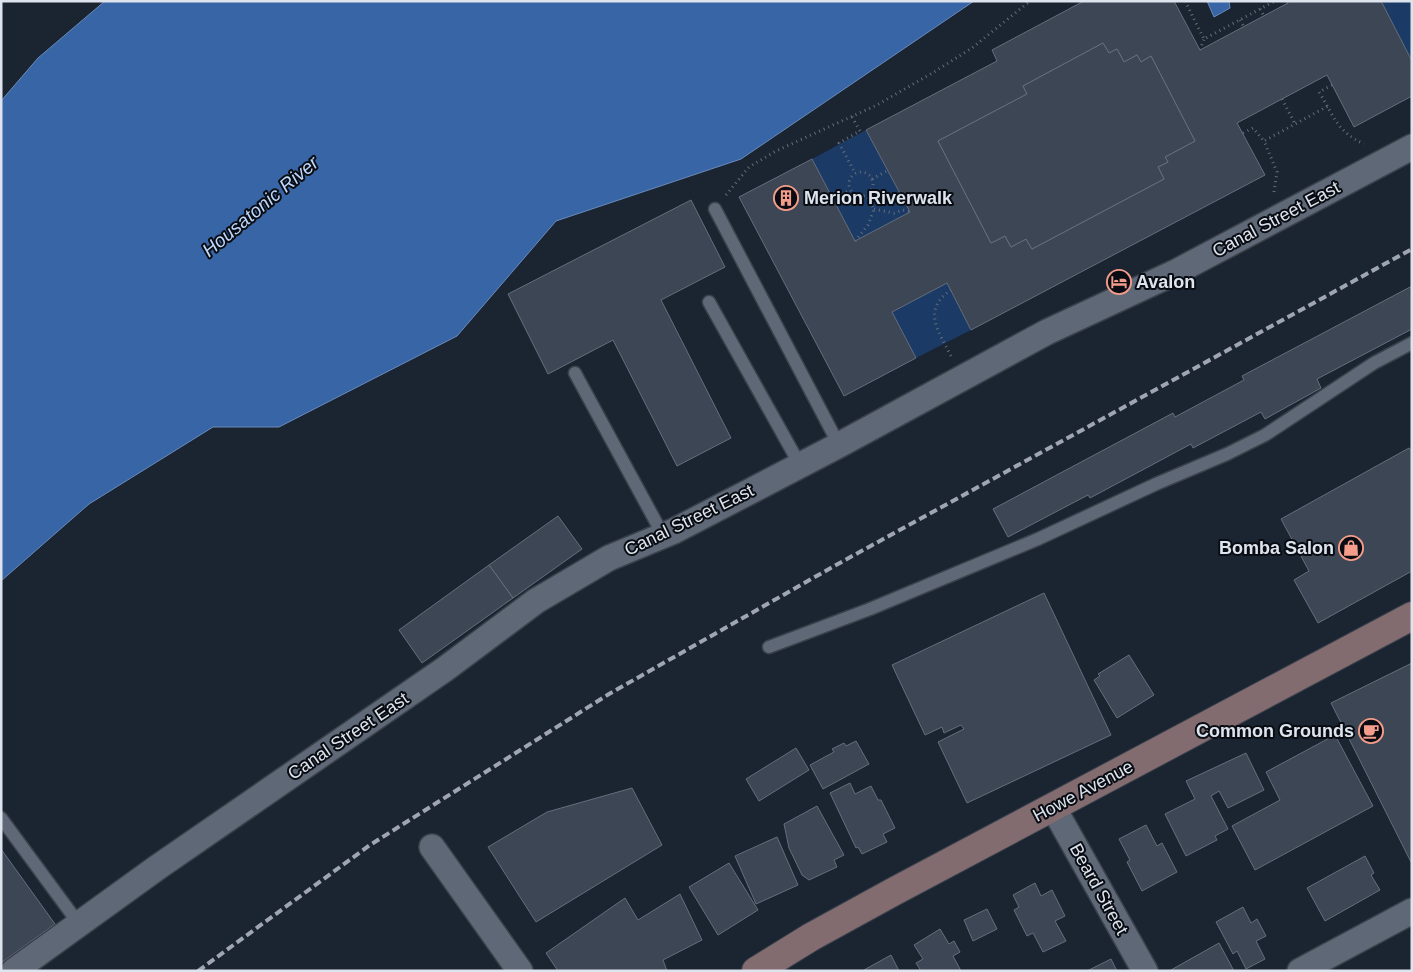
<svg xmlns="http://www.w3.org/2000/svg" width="1413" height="972" viewBox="0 0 1413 972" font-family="Arial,sans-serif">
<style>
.green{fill:#1b3a65}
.water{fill:#3865a5;stroke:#6a8bbb}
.building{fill:#3c4654;stroke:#646e7d;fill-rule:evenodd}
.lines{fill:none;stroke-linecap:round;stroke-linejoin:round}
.service-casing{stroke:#3a414b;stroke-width:15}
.minor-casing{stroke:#3a414b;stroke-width:28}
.secondary-casing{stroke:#3a414b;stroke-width:30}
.path{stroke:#656d79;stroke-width:3;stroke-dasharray:1 4;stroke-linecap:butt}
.service{stroke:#5e6877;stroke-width:12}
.minor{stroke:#5e6877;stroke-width:25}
.secondary{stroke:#826c70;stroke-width:28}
.rail{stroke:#9fa6b1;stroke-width:4;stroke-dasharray:8 4;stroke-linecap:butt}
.labels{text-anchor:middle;stroke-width:4;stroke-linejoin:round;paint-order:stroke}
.poi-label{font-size:18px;font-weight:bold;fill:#dee4ed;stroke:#090d13;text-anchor:start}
.street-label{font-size:18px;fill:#dee4ed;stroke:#090d13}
.water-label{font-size:19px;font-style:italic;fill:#bed8fc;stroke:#090d13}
</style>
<rect width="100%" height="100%" fill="#1b2431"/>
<g class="green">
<polygon points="1381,1 1412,1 1412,61"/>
<polygon points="866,130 910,212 855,241 812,159"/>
<polygon points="947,283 971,330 916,358 892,312"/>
</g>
<g class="water">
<polygon points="105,1 974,1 741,159 556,221 457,336 279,427 213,427 89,504 1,581 1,101 38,58"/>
<polygon points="1207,1 1229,1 1230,8 1214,17"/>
</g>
<g class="building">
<path d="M1084 1H1174L1200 50 1288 3 1287 1H1381L1412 61V96L1354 127 1327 75 1237 123 1265 175 971 330 947 283 892 312 916 358 844 396 739 197 812 159 855 241 910 212 866 130 997 61 992 50ZM1103 43 1109 53 1117 49 1124 62 1137 55 1141 62 1151 56 1195 141 1165 157 1168 162 1158 167 1164 179 1032 249 1026 239 1011 247 1005 236 991 243 938 141 1027 94 1023 86Z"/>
<polygon points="1103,43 1109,53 1117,49 1124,62 1137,55 1141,62 1151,56 1195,141 1165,157 1168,162 1158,167 1164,179 1032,249 1026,239 1011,247 1005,236 991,243 938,141 1027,94 1023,86"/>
<polygon points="691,200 725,267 661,300 731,438 677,466 613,340 548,374 508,294"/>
<polygon points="1412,286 1412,329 1317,379 1321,388 1265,419 1261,412 1193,448 1191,444 1090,498 1088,495 1008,537 993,509 1173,413 1175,417 1244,380 1242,376"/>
<polygon points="1409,448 1412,452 1412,571 1318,623 1294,580 1309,571 1281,519"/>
<polygon points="558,516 582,549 513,598 489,565"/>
<polygon points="489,565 513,598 422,663 399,630"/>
<polygon points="1044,593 1111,735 967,803 938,742 964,729 961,725 944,733 942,727 925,735 892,665"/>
<polygon points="1129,655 1154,695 1117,718 1094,680 1100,676 1098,674"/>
<polygon points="1412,663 1412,864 1331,703"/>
<polygon points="1335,735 1373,806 1255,870 1232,826 1280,800 1266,772"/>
<polygon points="856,741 869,764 823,789 810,765 834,752 832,749 844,743 846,746"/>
<polygon points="796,748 809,770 759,801 746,779"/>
<polygon points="1246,753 1264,790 1228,808 1219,791 1211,796 1228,829 1215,836 1217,840 1186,856 1165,814 1195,799 1186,781"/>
<polygon points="850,783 855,794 871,786 878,800 881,800 895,828 883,834 887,842 862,854 858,847 856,848 830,793"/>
<polygon points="632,788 662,845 536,922 488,847 547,812"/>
<polygon points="817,806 844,855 834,860 837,867 809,880 802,875 789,848 784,824"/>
<polygon points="1146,825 1157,846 1162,843 1177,872 1142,891 1127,862 1130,860 1119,839"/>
<polygon points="777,837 798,885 756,904 735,856"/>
<polygon points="1,849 55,924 1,963"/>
<polygon points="1365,856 1374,873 1371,875 1380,890 1325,921 1307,888"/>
<polygon points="729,863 758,910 718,935 689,887"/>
<polygon points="1035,883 1041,896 1052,890 1065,916 1055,921 1066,941 1043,952 1033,933 1027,936 1014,910 1019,907 1013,895"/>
<polygon points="680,894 702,940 663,960 667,971 558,971 546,953 625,898 638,920"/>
<polygon points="1243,907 1251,923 1257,919 1266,936 1256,941 1265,959 1246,969 1237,951 1233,954 1216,922"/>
<polygon points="987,909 997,929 973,941 964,920"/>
<polygon points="940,929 949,944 954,941 960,952 953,956 961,971 921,971 916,963 923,959 914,945"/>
<polygon points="1219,943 1234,971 1172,971 1171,970"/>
<polygon points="891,955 899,971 865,971 864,970"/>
<polygon points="1111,959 1117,971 1087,971"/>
</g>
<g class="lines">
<defs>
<g id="service">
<polyline points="715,209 839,445"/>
<polyline points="709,302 800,465"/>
<polyline points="575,373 663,535"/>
<polyline points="769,647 870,609 1038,539 1156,484 1227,454 1265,435 1374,363 1412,343"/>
<polyline points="1,818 79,924"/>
</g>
<g id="minor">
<polyline points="1053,807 1145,971"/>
<polyline points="432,847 520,971"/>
<polyline points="14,971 158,867 445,669 536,601 609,558 674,531 839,445 1047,332 1176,272 1412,147"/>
<polyline points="1300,971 1412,911"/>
</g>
<polyline id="secondary" points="756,971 811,937 893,892 1412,616"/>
</defs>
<use href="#service" class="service-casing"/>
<use href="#minor" class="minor-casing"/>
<use href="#secondary" class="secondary-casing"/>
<g class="path">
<polyline points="1185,1 1204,39 1275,1"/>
<polyline points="1260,9 1264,16"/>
<polyline points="1240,20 1244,27"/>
<polyline points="1200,50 1204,39"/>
<path d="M1332 85 1319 92C1334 116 1337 132 1364 144"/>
<polyline points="1282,99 1295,124"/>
<polyline points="852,117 860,131 839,143 855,173"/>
<polyline points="1243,133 1253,128 1264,141"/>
<circle cx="861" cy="184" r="12"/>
<polyline points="872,179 887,171"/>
<polyline points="1274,192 1277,172 1264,141 1328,106"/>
<polyline points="726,195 749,167 776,151 877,105 934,72 972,48 1030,1"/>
<polyline points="833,199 850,190"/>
<polyline points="874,209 894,213 903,210 910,212"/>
<polyline points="855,241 868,225 874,209 866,195"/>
<path d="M951 356C939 332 921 310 951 290"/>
</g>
<use href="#service" class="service"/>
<use href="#minor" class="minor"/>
<use href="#secondary" class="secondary"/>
<polyline class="rail" points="198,971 370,845 609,694 836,565 1412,249"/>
</g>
<defs>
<symbol id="building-ring" viewBox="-11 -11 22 22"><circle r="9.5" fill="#090d13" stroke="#f49d8b" stroke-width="1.5"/><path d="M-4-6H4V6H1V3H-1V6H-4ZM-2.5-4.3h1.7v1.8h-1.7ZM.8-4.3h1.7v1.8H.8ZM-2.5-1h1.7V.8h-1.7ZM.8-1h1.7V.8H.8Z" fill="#f49d8b"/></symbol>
<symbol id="hotel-ring" viewBox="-11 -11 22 22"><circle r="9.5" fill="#090d13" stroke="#f49d8b" stroke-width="1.5"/><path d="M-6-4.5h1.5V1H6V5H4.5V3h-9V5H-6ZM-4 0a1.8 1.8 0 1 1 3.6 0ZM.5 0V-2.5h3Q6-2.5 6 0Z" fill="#f49d8b"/></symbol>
<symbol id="shop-ring" viewBox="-11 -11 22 22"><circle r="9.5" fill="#090d13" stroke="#f49d8b" stroke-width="1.5"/><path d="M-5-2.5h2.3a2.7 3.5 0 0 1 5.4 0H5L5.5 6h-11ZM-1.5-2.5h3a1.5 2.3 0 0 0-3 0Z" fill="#f49d8b"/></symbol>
<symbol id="cafe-ring" viewBox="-11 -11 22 22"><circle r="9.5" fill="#090d13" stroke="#f49d8b" stroke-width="1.5"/><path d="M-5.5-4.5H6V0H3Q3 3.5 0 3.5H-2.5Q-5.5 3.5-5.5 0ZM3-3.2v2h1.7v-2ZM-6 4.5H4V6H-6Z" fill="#f49d8b"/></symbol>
</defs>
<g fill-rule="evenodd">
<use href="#building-ring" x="772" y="184" width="28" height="28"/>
<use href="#hotel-ring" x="1105" y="268" width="28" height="28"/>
<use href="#shop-ring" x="1337" y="534" width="28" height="28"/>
<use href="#cafe-ring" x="1357" y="717" width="28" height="28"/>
</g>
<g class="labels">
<g class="poi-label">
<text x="804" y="204">Merion Riverwalk</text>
<text x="1136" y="288">Avalon</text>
<text x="1334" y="554" text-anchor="end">Bomba Salon</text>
<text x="1354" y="737" text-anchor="end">Common Grounds</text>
</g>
<g class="street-label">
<text transform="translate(1276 219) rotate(-28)" y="6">Canal Street East</text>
<text transform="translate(689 520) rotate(-26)" y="6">Canal Street East</text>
<text transform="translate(348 736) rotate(-34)" y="6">Canal Street East</text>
<text transform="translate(1083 791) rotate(-28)" y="6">Howe Avenue</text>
<text transform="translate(1099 889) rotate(61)" y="6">Beard Street</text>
</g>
<g class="water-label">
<text transform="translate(260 206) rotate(-40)" y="7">Housatonic River</text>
</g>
</g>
<rect width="1413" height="972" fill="none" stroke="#dee4ed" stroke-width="5"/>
</svg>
